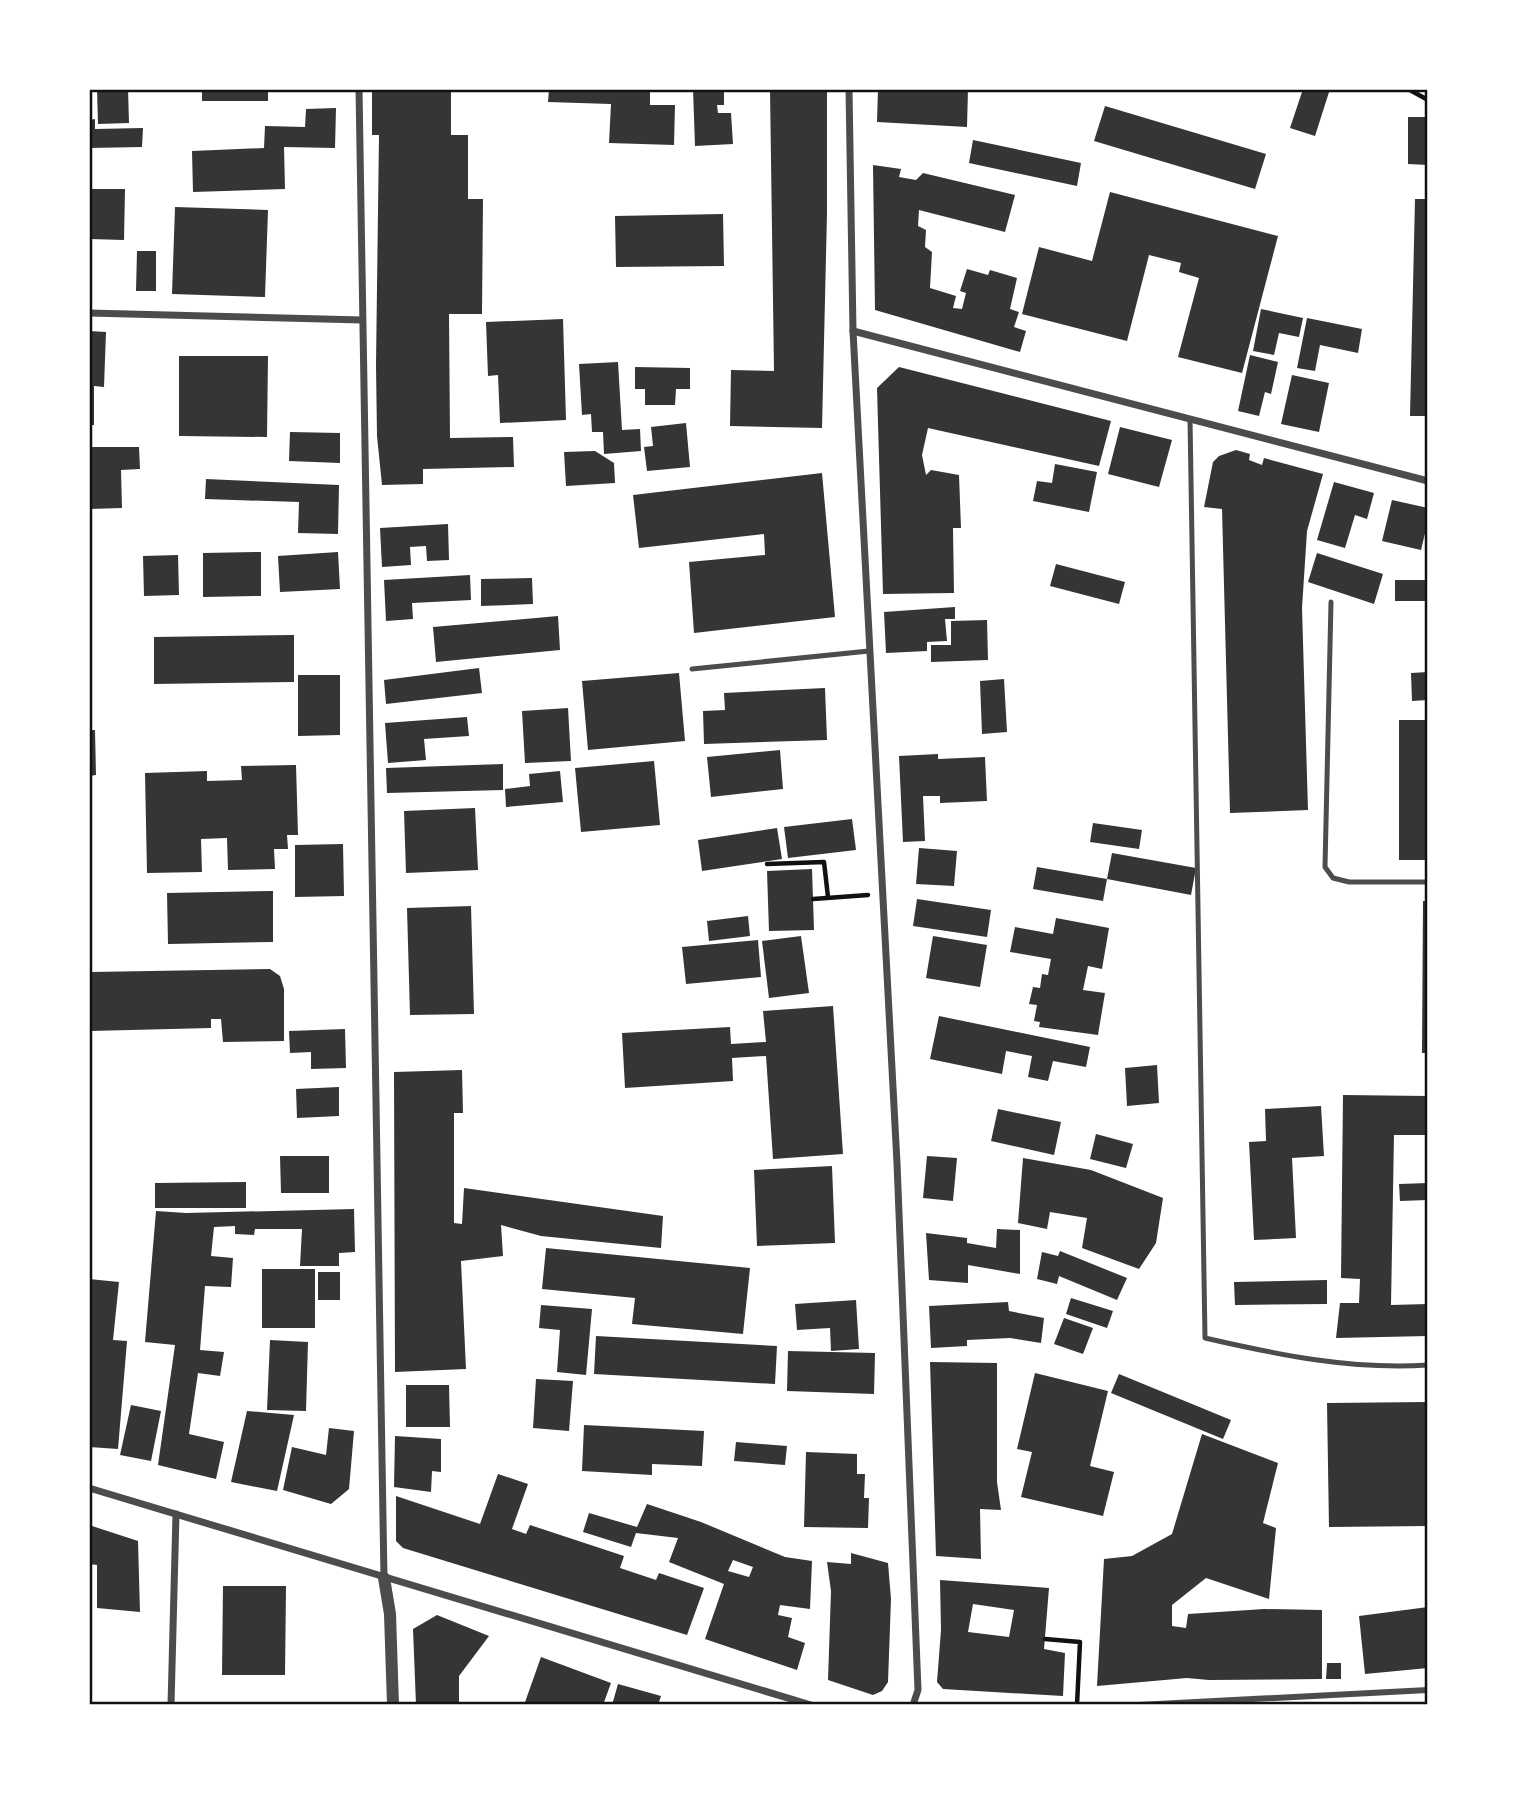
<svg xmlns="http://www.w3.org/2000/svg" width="1517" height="1794" viewBox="0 0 1517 1794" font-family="'Noto Serif',serif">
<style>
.building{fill:#353535;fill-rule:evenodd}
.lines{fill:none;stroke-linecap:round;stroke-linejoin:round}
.path{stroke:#111;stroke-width:4.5}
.service{stroke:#4c4c4c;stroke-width:5}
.pedestrian{stroke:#4c4c4c;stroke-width:6}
.minor{stroke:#4c4c4c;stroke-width:7}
.tertiary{stroke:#4c4c4c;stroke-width:12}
.neatline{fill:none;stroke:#111;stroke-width:2.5}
</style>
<rect width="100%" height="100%" fill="#fff"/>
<g class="building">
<polygon points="97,89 128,89 129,123 98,124"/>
<rect x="202" y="89" width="66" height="12"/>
<polygon points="372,89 451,89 451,135 468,135 468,199 483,199 482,314 449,314 450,438 513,437 514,467 423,469 423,484 382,485 377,436 376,365 379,135 372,135"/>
<polygon points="549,89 650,89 650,105 675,105 674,145 609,143 611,104 548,102"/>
<polygon points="693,89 724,89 724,105 717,105 718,113 731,113 733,144 695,146"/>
<polygon points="770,89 827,89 827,213 822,428 730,426 731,370 774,371"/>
<polygon points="878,89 968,89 967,127 877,122"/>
<polygon points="1303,89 1330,89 1315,136 1290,128"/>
<polygon points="1105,106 1266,154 1255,189 1094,141"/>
<polygon points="336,108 335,148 284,147 285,189 193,192 192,151 264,148 265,126 305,127 306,109"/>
<polygon points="1408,117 1428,117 1428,165 1408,164"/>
<polygon points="95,119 95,129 143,128 142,147 89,148 89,120"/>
<polygon points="973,140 1081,163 1077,186 969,163"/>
<polygon points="873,165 901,169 899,177 916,180 923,173 1015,195 1005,232 919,210 918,226 926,230 925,247 932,252 930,288 956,296 953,308 962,309 966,293 960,291 967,269 988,275 990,270 1017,278 1010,309 1019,312 1014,327 1026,331 1020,352 875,310"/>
<polygon points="89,189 125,189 124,240 89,239"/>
<polygon points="1110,192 1278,236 1242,373 1178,357 1199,278 1179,272 1181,263 1149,255 1127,341 1022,314 1039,247 1092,261"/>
<polygon points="1415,199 1428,199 1428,416 1410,416"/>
<polygon points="175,207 268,210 265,297 172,294"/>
<polygon points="723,214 724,266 616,267 615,216"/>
<polygon points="137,251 156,251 156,291 136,291"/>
<polygon points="1261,309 1303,318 1299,337 1279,333 1274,355 1253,351"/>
<polygon points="1307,318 1362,329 1358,353 1320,345 1315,371 1297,368"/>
<polygon points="563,319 566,420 500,423 498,375 488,376 486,322"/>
<polygon points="89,331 106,332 104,387 94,386 94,425 89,425"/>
<polygon points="1250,355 1278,362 1271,394 1265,392 1259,416 1238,411"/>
<polygon points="179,356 268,356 267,437 179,436"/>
<polygon points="618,362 622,430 640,429 641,451 604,454 603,432 592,432 591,414 582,415 579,364"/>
<polygon points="635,367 690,368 690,389 676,389 675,405 645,405 645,389 635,389"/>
<polygon points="899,367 1111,421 1099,466 928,428 922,455 926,475 931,470 959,475 961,528 953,528 954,593 883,594 877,388"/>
<polygon points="1292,375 1329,383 1319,432 1281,424"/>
<polygon points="686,423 690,467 647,471 644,447 653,446 651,427"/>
<polygon points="1120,427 1172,440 1159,487 1108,474"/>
<polygon points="290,432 340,433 340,463 289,461"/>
<polygon points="89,447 139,447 140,469 121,470 122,508 89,509"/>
<polygon points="1236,450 1250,454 1249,460 1262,465 1264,458 1323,474 1307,531 1302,608 1308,810 1230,813 1222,509 1204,507 1213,462 1219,456"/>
<polygon points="595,451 614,463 615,483 566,486 564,452"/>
<polygon points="1055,464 1097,472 1089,512 1033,501 1037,481 1052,483"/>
<polygon points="822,473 835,617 694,633 689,562 765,555 764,534 639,548 633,495"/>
<polygon points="206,479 339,485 338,534 298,533 299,502 205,499"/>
<polygon points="1334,482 1374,493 1367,519 1355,515 1345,548 1317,540"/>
<polygon points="1392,500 1428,508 1428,521 1421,550 1382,541"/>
<polygon points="448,524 449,560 427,561 426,546 410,547 411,565 382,567 380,528"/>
<polygon points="261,552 261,596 203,597 203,553"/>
<polygon points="338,552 340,589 280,592 278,556"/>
<polygon points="1317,553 1383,574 1374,604 1308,582"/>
<polygon points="178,555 179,595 144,596 143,556"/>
<polygon points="1056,564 1125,582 1119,604 1050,586"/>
<polygon points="470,575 471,600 412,603 413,619 386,621 384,580"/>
<polygon points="532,578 533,604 481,606 481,579"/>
<rect x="1395" y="580" width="33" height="21"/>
<polygon points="955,607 955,619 945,619 947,641 927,642 927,651 886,653 884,612"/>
<polygon points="558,616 560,650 436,662 433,627"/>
<polygon points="987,620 988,660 931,662 931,645 951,645 951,621"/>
<polygon points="294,635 294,682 154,684 154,637"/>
<polygon points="479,668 482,693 386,704 384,680"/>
<polygon points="1428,672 1428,700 1412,701 1411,673"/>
<polygon points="679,673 685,741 588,750 582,681"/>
<polygon points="298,675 340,675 340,735 298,736"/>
<polygon points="1004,679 1007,732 982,734 980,681"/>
<polygon points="825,688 827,740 704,744 703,711 725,710 724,693"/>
<polygon points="568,708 571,761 525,763 522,711"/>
<polygon points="467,717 469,736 424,739 426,760 388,763 385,723"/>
<rect x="1399" y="720" width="29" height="140"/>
<polygon points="89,730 95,730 96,775 89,776"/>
<polygon points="780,750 783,789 711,797 707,757"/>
<polygon points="938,754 938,759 985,757 987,801 940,803 940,796 923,796 925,841 903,842 899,756"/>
<polygon points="654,761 660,825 581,832 575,768"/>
<polygon points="503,764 503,790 387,793 386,768"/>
<polygon points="296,765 298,835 287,835 288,849 274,849 275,869 228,870 227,838 201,839 202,872 147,873 145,773 207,771 207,781 242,780 241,766"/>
<polygon points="560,771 563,802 506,807 505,789 530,786 529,774"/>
<polygon points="475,808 478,870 406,873 404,811"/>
<polygon points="852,819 856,850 788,858 784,827"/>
<polygon points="1093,823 1142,830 1139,849 1090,842"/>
<polygon points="777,828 782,859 702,871 698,840"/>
<polygon points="343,844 344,896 295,897 295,845"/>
<polygon points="919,848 957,851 954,886 916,884"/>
<polygon points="1112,853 1196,868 1191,895 1107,879 1103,901 1033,889 1037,867 1107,879"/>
<polygon points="812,869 814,930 769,931 767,871"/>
<polygon points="273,891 273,942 168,944 167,893"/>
<polygon points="917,899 991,910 987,937 913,926"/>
<polygon points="1423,901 1428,901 1428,1053 1422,1053"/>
<polygon points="471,906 474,1014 410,1015 407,908"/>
<polygon points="748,916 750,936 709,941 707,921"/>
<polygon points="1056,918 1109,928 1102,969 1088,966 1083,990 1105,993 1098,1035 1039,1027 1040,1022 1034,1021 1037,1005 1029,1004 1033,987 1040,988 1042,974 1048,975 1051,959 1010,952 1015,927 1053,934"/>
<polygon points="801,936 809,993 769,998 762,941"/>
<polygon points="933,936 987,945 980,987 926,978"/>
<polygon points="758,940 761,977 686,984 682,947"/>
<polygon points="270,969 280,976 284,989 284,1041 223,1042 221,1019 211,1019 211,1028 90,1031 91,972"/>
<polygon points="833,1006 843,1154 773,1159 766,1056 732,1058 733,1081 625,1088 622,1033 730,1027 731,1044 766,1042 763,1011"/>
<polygon points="939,1016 1090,1047 1086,1067 1053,1061 1048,1081 1028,1077 1032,1056 1006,1051 1002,1074 930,1059"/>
<polygon points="345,1029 346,1068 311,1069 311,1052 290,1053 289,1031"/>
<polygon points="1157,1065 1159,1103 1127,1106 1125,1068"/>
<polygon points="462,1070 463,1113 454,1113 454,1223 462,1224 464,1188 663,1216 661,1248 541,1236 501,1225 503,1256 461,1261 466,1369 395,1372 394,1072"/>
<polygon points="339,1087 339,1116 297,1118 296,1089"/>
<polygon points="1343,1095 1428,1096 1428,1135 1394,1135 1391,1305 1428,1304 1428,1336 1336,1338 1340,1303 1359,1303 1360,1279 1341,1278"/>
<polygon points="1321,1106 1324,1156 1292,1158 1296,1238 1254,1240 1249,1142 1266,1141 1265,1109"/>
<polygon points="998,1109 1061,1122 1054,1155 991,1141"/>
<polygon points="1096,1134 1133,1144 1126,1168 1090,1159"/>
<polygon points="280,1156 329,1156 329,1193 281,1193"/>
<polygon points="927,1156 957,1158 953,1201 923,1198"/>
<polygon points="1023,1158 1091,1170 1163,1198 1156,1243 1139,1269 1082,1248 1087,1218 1050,1212 1047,1229 1018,1223"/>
<polygon points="832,1166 835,1243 757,1246 754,1170"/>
<polygon points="246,1182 246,1208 155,1208 155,1183"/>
<polygon points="1428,1183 1428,1200 1400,1201 1399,1184"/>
<polygon points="354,1209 355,1252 339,1253 339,1266 300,1266 302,1229 255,1229 254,1235 235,1234 235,1226 214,1227 211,1256 233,1258 231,1287 205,1286 200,1350 224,1352 220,1376 198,1373 189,1434 224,1442 216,1479 158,1465 175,1345 145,1342 156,1211 186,1213"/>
<polygon points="997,1229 1020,1230 1020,1274 968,1265 968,1283 929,1280 926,1233 967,1238 967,1243 996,1248"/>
<polygon points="546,1248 750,1268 743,1334 632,1324 635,1298 542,1289"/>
<polygon points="1060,1251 1127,1278 1117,1300 1059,1276 1057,1284 1037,1279 1042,1252 1058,1256"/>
<rect x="262" y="1269" width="53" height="59"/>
<rect x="318" y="1272" width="22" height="28"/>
<polygon points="89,1279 119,1282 113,1340 127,1341 118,1449 89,1447 91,1349 89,1349"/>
<polygon points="1327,1280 1327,1304 1235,1305 1234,1282"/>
<polygon points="1071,1298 1113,1311 1107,1328 1066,1314"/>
<polygon points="856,1300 859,1349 831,1351 830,1328 797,1330 795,1304"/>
<polygon points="1008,1302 1009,1311 1044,1318 1041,1343 1010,1338 967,1340 967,1346 931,1348 929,1306"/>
<polygon points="541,1305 592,1309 586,1375 557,1372 560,1330 539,1328"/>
<polygon points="1064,1318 1093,1328 1083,1354 1054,1344"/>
<polygon points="596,1336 777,1346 775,1384 594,1374"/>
<polygon points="270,1340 308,1342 306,1411 267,1410"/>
<polygon points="788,1351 875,1353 874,1394 787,1391"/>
<polygon points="930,1362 997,1363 997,1482 1001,1510 980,1509 981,1559 936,1556"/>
<polygon points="1035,1373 1108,1391 1090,1466 1114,1472 1103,1516 1021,1497 1032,1452 1017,1449"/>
<polygon points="1119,1374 1231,1420 1223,1439 1111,1393"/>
<polygon points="536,1379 573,1381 569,1431 533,1428"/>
<polygon points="406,1385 449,1385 450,1427 406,1427"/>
<polygon points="1428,1402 1428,1526 1329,1527 1327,1403"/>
<polygon points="131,1405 161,1411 151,1461 120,1455"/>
<polygon points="247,1411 294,1415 277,1491 231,1482"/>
<polygon points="584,1425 704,1431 702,1466 652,1464 652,1475 582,1471"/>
<polygon points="329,1428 354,1431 349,1489 331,1504 283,1490 292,1447 326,1455"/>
<polygon points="1202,1434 1278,1463 1263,1523 1276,1528 1269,1599 1206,1578 1172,1605 1172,1626 1186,1628 1188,1614 1264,1609 1322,1610 1322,1679 1209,1680 1187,1678 1097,1686 1104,1559 1132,1556 1172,1534"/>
<polygon points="395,1436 441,1439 441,1472 432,1471 431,1492 394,1487"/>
<polygon points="736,1442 787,1446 785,1465 734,1461"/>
<polygon points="806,1452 857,1454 857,1474 865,1474 864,1498 869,1498 868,1528 804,1527"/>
<polygon points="498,1474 528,1484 512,1529 526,1534 530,1525 624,1556 620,1568 656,1580 659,1573 704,1588 687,1635 403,1548 396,1541 396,1496 480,1524"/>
<path d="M647 1504 701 1522 785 1557 812 1561 810 1609 780 1605 778 1615 792 1618 788 1637 805 1643 797 1670 705 1639 724 1584 669 1562 678 1538 636 1533 631 1547 583 1532 589 1513 637 1527ZM733 1560 753 1567 749 1577 728 1571Z"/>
<polygon points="89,1525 138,1541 140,1612 97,1608 97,1565 89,1564"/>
<polygon points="851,1553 888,1563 891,1599 888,1682 882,1691 873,1695 828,1680 831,1591 827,1562 851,1564"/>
<path d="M940 1580 1049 1588 1044 1649 1065 1653 1063 1696 943 1689 937 1682 941 1630ZM973 1604 1014 1610 1009 1637 968 1632Z"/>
<polygon points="223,1586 286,1586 285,1675 222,1675"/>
<polygon points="1428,1607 1428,1668 1365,1674 1359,1616"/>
<polygon points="437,1615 489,1636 459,1676 459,1705 416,1705 413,1629"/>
<polygon points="541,1657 611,1683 603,1705 524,1705"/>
<polygon points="1327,1663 1341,1663 1341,1679 1326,1679"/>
<polygon points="618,1684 661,1696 658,1705 612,1705"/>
</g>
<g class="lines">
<g class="path">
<polyline points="1408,89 1428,100"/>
<polyline points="767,864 824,862 828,897"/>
<polyline points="813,899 868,895"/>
<polyline points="1045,1639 1080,1642 1077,1705"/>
</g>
<g class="service">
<path d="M1190 419 1205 1338C1279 1355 1351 1370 1428 1365"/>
<polyline points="1331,602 1325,867 1333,878 1349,882 1428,882"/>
<polyline points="692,669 869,651"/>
</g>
<polyline class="pedestrian" points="1138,1705 1428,1690"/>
<g class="minor">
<polyline points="359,89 384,1578"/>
<polyline points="849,89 853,331 897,1163 918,1690 913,1705"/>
<polyline points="89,313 362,320"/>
<polyline points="853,331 1428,481"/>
<polyline points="89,1488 811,1705"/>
<polyline points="171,1705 176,1514"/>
</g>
<polyline class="tertiary" points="384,1578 390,1614 393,1705"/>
</g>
<rect width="1517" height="1794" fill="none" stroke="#ffffff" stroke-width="182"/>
<rect x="91" y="91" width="1335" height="1612" class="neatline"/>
</svg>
